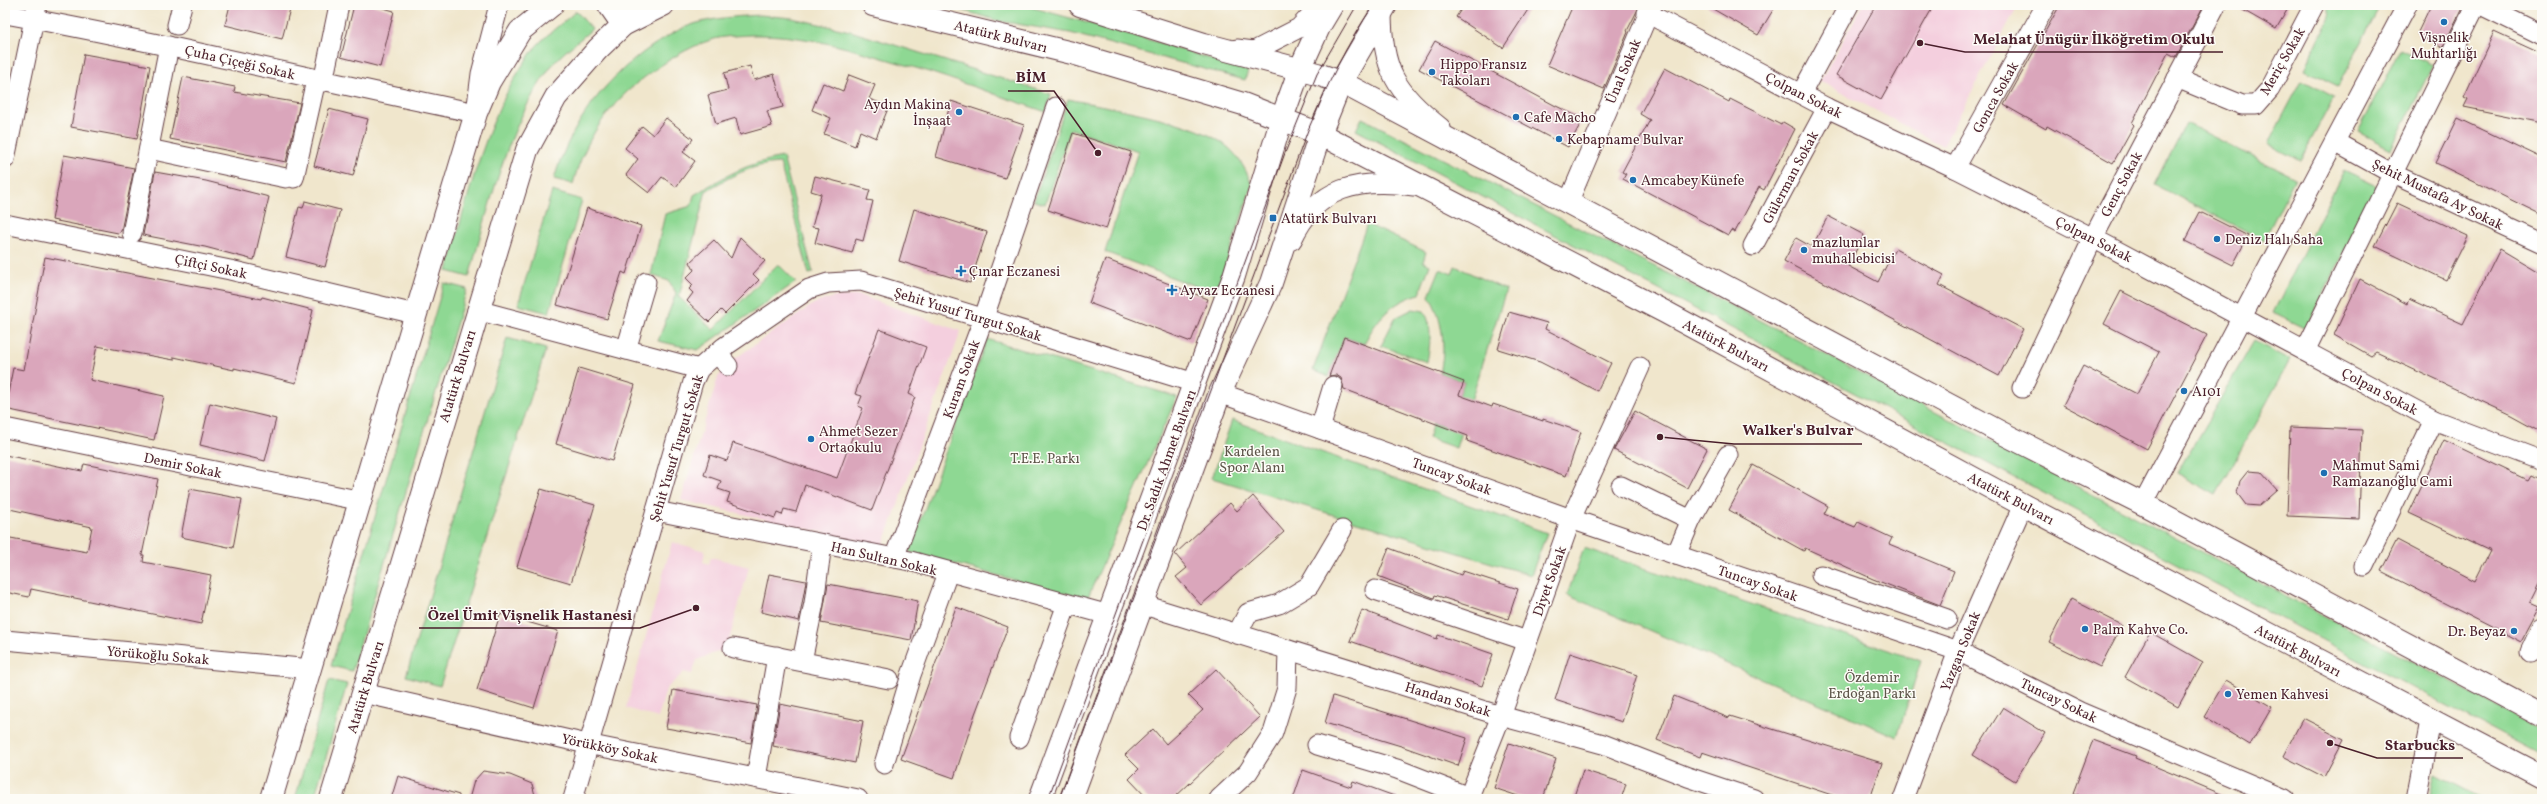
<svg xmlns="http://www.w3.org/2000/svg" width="2547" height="804" viewBox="0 0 2547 804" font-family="Vollkorn,serif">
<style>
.built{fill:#f4cfde}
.green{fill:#8ed893;stroke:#6c7c5f}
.building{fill:#daa6bb}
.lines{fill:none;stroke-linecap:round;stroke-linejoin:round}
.minor-casing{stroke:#633d43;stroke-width:21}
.major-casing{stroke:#633d43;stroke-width:24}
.minor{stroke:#fff;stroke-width:19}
.major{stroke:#fff;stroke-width:22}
.tram{stroke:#4a1f2b;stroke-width:1}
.poi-dot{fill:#1f6fb2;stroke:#fdfcf7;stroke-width:1.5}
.labels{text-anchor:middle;stroke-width:3;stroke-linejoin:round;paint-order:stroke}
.street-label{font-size:14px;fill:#4a1f2b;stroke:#fdfcf7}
.poi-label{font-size:14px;fill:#4a1f2b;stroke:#fdfcf7;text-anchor:start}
.park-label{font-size:14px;fill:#5e564a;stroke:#fdfcf7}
.leader{fill:none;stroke:#4a1f2b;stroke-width:1.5}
.callout-dot{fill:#4a1f2b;stroke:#fdfcf7;stroke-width:1.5}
.callout-label{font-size:15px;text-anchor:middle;font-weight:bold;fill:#4a1f2b;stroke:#fdfcf7;stroke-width:3;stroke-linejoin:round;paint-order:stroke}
</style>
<rect width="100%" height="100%" fill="#fdfcf7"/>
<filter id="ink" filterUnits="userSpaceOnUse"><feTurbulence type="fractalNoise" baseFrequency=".025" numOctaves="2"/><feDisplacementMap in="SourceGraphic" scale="8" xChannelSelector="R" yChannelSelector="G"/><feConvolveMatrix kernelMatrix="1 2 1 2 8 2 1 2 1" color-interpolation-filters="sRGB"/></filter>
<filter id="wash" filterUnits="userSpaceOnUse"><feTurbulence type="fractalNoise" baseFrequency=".012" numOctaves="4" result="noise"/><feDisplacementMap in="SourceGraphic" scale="16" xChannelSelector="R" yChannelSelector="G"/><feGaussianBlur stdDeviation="0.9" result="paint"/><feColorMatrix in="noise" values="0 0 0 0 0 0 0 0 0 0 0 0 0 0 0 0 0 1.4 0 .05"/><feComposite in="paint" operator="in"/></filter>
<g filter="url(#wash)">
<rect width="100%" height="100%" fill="#f0e6cc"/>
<g class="built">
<polygon points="1863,5 2018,5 1943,146 1820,81"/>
<polygon points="859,295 961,331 883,546 681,500 718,377 728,366 737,357 815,303 834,297"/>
<polygon points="672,542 705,551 703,562 709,564 711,557 749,567 727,648 697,660 692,674 684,672 666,689 658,718 626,708"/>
</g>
<g class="green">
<polygon points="944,5 1023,5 1164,44 1248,71 1245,80 1070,33 999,21"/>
<polygon points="2328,5 2381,5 2338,86 2305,70 2330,16"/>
<path d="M576 11 592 29C579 41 560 54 550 68 507 126 489 208 469 277L447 271C468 197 486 115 531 53 542 37 562 24 576 11Z"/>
<path d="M760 15 792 18 850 31 1051 94 1046 112C994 94 942 75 889 60 842 46 799 34 750 35 737 36 723 36 711 40 688 47 665 62 645 77 609 103 584 141 573 184L554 179C573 115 617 63 677 31 701 18 732 17 760 15Z"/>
<polygon points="2400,49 2433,65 2391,149 2358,132"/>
<polygon points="2302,80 2334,97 2300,161 2268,144"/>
<path d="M1068 99C1110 108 1200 120 1230 149 1241 160 1247 172 1252 185L1216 294 1105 252 1138 151 1071 129 1045 204 1034 201Z"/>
<polygon points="1362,118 1748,314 2542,730 2542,756 1356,130"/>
<polygon points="2186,123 2295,178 2264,240 2155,185"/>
<path d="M783 157 813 273 809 274 780 163C753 164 729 177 706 191L679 297 713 330 778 264 796 282 698 350 658 341 676 293 669 281 651 275 665 214 691 206 694 195C725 176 747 163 783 157Z"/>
<polygon points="2344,170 2377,186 2306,329 2273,313"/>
<polygon points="552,191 582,200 549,313 518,305"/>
<path d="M1367 224 1426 252 1423 262 1430 265 1419 294C1391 303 1377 318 1364 344L1344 337 1329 377 1313 370Z"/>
<path d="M1455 266 1506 290 1456 448 1428 438 1433 423 1447 428 1464 382 1440 373C1446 348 1443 318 1429 296L1440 269 1452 274Z"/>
<polygon points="444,283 467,289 352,671 331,666"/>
<path d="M1413 309 1424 311C1433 325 1430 346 1427 362L1381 346 1395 318Z"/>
<polygon points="507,338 546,349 440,686 406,676"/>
<polygon points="987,339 1177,397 1087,599 909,552"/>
<polygon points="2254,341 2290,360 2216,495 2177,473"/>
<polygon points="1232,420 1547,533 1531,575 1212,478"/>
<polygon points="1584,548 1921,661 1897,737 1567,595"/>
<polygon points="329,680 347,684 314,799 295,799"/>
<polygon points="2435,774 2483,799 2429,799"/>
</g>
<g id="blocks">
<g class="building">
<polygon points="230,5 291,5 282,39 225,25"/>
<polygon points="354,5 373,5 394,11 380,67 341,57"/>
<polygon points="1464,5 1531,5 1503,48 1456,17"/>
<polygon points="1573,5 1640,5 1627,31 1628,32 1604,89 1547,65"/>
<polygon points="1706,5 1776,5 1758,35"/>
<polygon points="1876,5 1934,5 1881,100 1836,75"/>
<polygon points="2060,5 2204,5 2176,57 2168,53 2132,123 2134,125 2113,163 2047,126 2046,129 2004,105"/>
<polygon points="2234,5 2290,5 2276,29"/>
<polygon points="2431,5 2463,6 2443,47 2417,34"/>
<polygon points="2494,32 2542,54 2542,123 2464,107 2468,99 2464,97"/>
<polygon points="1435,41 1554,105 1583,119 1568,147 1419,69"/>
<polygon points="84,54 150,66 137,139 71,127"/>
<polygon points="750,66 754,80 774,74 783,107 767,111 772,126 740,135 736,118 716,124 708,95 728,90 724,73"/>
<polygon points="1665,68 1729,102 1730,99 1781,125 1783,122 1795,129 1764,190 1759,187 1735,232 1731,230 1728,235 1623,179 1626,174 1622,172 1650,120 1640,114"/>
<polygon points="849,75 875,85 869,99 889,106 876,138 860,131 855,146 824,134 831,118 812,110 823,83 843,91"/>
<polygon points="183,77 235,87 234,92 300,103 286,162 170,139"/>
<polygon points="951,101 1024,125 1005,178 936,157"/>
<polygon points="329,109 368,119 353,176 314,166"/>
<polygon points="666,118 693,139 683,152 695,161 676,187 662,177 649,193 626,175 638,159 625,148 642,126 653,135"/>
<polygon points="2458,118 2542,158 2542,215 2436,163"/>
<polygon points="1073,133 1131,152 1106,229 1048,210"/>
<polygon points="64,155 134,168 121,231 118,233 52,220"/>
<polygon points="155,172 206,181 269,197 254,260 205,247 143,235"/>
<polygon points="815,176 870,190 867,200 873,201 863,241 856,239 852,253 815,243 819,228 812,227 821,194 811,191"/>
<polygon points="305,201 340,210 325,267 286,257 299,207 303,208"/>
<polygon points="2397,203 2468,236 2446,280 2375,246"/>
<polygon points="587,208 641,226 626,274 622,272 607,319 557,305"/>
<polygon points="914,209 987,232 970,283 899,261"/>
<polygon points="2200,212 2248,236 2233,265 2185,241"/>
<polygon points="1828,216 1864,235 1848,266 1878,282 1895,249 1944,275 1939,285 2023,329 1999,376 1784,261 1796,238 1812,247"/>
<polygon points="740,237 765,261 753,274 759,280 725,314 721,310 709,322 687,301 693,293 689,289 693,285 686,278 694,270 690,262 714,240 731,258"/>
<polygon points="2500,249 2542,274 2542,432 2511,415 2376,352 2371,356 2334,335 2360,279 2407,304 2409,299 2463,324"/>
<polygon points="45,257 261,299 262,297 313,310 296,383 234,368 234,370 174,357 174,360 97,346 90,380 164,396 154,440 5,409 13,368 24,370"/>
<polygon points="1105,259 1208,299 1191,342 1089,303"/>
<polygon points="2121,291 2207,335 2147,449 2063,405 2083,366 2137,394 2159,352 2104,324"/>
<polygon points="1509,312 1547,323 1545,329 1611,363 1597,391 1540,362 1498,349"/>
<polygon points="879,329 926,347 909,394 915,397 872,510 805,485 796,512 784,509 782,515 777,513 775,518 727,502 730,493 718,489 721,481 704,475 710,455 727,461 733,443 837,478 863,408 858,406 862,396 855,394"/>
<polygon points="1344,337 1464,382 1459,395 1492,407 1493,404 1543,421 1543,419 1581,432 1566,476 1467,441 1468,436 1344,389 1341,378 1336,375 1329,376"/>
<polygon points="579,368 635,385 612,461 556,444"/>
<polygon points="210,403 276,419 265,461 200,445"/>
<polygon points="1635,411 1707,449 1687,488 1614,450"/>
<polygon points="2290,427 2362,430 2359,519 2287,516"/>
<polygon points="2444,440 2527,480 2530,475 2542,481 2542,580 2531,602 2540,606 2521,642 2381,571 2397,540 2475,581 2490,551 2409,513"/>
<polygon points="5,455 82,471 84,464 158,479 142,555 144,555 143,562 211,575 201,624 31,589 29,597 5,592 5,537 87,552 92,527 5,508"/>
<polygon points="1753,465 1828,506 1824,514 1855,527 1858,522 1892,538 1889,544 1954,571 1940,605 1873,579 1805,548 1804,551 1729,510"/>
<polygon points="2248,471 2261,472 2277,490 2259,506 2246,505 2237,493 2240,481"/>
<polygon points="190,489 242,499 233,548 181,537"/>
<polygon points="541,489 595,505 571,583 517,567"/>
<polygon points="1253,496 1284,532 1201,605 1176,577 1187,568 1175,554 1230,503 1237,511"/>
<polygon points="1389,548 1461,575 1463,571 1518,589 1508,619 1435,595 1434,598 1378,576"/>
<polygon points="769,574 806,581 799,621 761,612"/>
<polygon points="828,584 918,601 911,640 821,623"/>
<polygon points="2071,599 2122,625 2100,667 2049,642"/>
<polygon points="956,607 1008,627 975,714 954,778 901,759"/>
<polygon points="1362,610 1437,639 1438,635 1493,654 1482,686 1350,641"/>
<polygon points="500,614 558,631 534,708 477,690"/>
<polygon points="2150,632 2203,662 2178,707 2125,677"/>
<polygon points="1570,653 1637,675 1622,722 1555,700"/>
<polygon points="1216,669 1260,717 1173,799 1148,799 1129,779 1139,769 1125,755 1153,729 1166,744 1203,710 1188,695"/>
<polygon points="2226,680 2272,707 2250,745 2204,717"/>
<polygon points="673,690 757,705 751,743 666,728"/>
<polygon points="1333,696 1467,738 1458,766 1401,746 1325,723"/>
<polygon points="1674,696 1729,718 1730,716 1882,763 1870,799 1844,799 1702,752 1700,757 1657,740"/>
<polygon points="780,704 863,721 855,763 773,746"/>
<polygon points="2003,707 2045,733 2015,781 1973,755"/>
<polygon points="2303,718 2344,739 2324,777 2283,756"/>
<polygon points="2093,740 2136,756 2135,758 2233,799 2089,799 2073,793"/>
<polygon points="1509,743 1556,759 1543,799 1527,799 1494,788"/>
<polygon points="1303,770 1351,787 1353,781 1397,797 1397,799 1293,799"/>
<polygon points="1583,770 1626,784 1621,799 1573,799"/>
<polygon points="483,771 510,775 532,784 536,799 469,799 474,781"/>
<polygon points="398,776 459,795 459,799 391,799"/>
</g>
</g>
</g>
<g filter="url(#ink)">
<use href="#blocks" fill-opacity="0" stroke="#633d43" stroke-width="1"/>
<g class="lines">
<defs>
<g id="minor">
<polyline points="2481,5 2542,35"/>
<path d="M1382 11C1382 70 1395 91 1441 128"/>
<polyline points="1647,13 1827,108 1955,168 2093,238 2434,420 2542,461"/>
<path d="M5 14C163 42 318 81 476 113L481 74 499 5"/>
<polyline points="177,25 182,5"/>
<polyline points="1237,49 1254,51 1299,28 1320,5"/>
<polyline points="2177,78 2242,105 2256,105 2270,89 2314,5"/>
<polyline points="323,82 339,5"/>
<polyline points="1801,94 1849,5"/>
<polyline points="2335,142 2393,174 2542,243"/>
<polyline points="149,149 286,178"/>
<polyline points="5,159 37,5"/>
<polyline points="1955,168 2046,5"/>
<polyline points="294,178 316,80"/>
<polyline points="1568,203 1652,5"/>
<polyline points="5,224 230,270 415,314"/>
<polyline points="132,233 169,46"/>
<path d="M1292 240C1317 186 1359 178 1414 186"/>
<polyline points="1753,246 1827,108"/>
<polyline points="477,310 699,369"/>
<polyline points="626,350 646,282"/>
<polyline points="2305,351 2476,5"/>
<polyline points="717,353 728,366"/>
<polyline points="2022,388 2093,238 2216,5"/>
<polyline points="1220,393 1571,519 1958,651 2080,712 2285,799"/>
<polyline points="5,428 362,501"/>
<polyline points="1320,429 1333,386"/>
<polyline points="1621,486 1691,520"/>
<polyline points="2143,504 2407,5"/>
<polyline points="656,511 910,561 1109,615"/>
<polyline points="1676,555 1691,520 1728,455"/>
<polyline points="894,558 983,320 1056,107"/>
<polyline points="2364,566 2434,420"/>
<polyline points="1821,575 1947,619"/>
<polyline points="1375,590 1527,641"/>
<polyline points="1141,604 1501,716 1603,744 1688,777 1754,799"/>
<polyline points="1237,634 1248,613 1279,604 1309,586 1342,530"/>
<polyline points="5,640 311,669"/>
<polyline points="733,648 889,679"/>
<polyline points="2531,652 2542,628"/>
<polyline points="802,661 814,603 822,544"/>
<polyline points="363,693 587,744 858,799"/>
<polyline points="1019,738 1067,604"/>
<polyline points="1317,745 1397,769 1469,797"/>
<polyline points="884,764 911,675 948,573"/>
<polyline points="756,778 777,656"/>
<polyline points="573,799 693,382 699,369 724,347 809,289 828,283 861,281 1195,383"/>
<polyline points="1219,799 1248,772 1273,733 1287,688 1288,650"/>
<polyline points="1468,799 1501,716 1571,519 1640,367"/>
<polyline points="1903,799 1958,651 2023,505"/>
<polyline points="2416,799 2431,721"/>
</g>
<g id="major">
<polyline points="609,5 623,25"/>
<polyline points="873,5 1072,53 1243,104 1320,134 1665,312 2023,505 2542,777"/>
<polyline points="1080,5 1204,44 1317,74 1341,82 2000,432 2143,504 2542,716"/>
<polyline points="271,799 476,113 489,82 520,31 552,5"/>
<polyline points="331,799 527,150 556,97 598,49 623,25 663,5"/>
<polyline points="1040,799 1234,276 1282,118 1300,69 1320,25 1332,5"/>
<polyline points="1071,799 1220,393 1271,283 1320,134 1341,82 1386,5"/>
</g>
</defs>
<use href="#minor" class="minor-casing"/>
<use href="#major" class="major-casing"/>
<use href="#minor" class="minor"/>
<use href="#major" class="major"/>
<g class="tram">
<polyline points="1048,799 1285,153 1317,74 1357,5"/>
<path d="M1059 799 1308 130C1327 86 1346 44 1374 5"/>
</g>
</g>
</g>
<g class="poi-dot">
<circle cx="2444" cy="22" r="4"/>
<circle cx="1432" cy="72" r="4"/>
<circle cx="959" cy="112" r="4"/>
<circle cx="1516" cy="117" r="4"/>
<circle cx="1559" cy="139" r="4"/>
<circle cx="1633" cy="180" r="4"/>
<rect x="1269" y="214" width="8" height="8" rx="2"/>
<circle cx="2217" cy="239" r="4"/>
<circle cx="1804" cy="250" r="4"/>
<path d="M959 265h4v4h4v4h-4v4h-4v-4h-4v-4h4z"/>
<path d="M1170 284h4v4h4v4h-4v4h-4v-4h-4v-4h4z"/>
<circle cx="2184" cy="391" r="4"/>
<circle cx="811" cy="439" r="4"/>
<circle cx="2324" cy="473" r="4"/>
<circle cx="2085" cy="629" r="4"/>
<circle cx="2514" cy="631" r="4"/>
<circle cx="2228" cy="694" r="4"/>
</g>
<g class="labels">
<g class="street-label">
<text transform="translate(1001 36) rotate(14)" y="5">Atatürk Bulvarı</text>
<text transform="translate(2282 61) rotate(-60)" y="5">Meriç Sokak</text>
<text transform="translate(240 62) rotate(13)" y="5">Çuha Çiçeği Sokak</text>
<text transform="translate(1623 71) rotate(-67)" y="5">Ünal Sokak</text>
<text transform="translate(1804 95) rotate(27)" y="5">Çolpan Sokak</text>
<text transform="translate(1995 97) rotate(-61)" y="5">Gonca Sokak</text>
<text transform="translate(1790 177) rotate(-62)" y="5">Gülerman Sokak</text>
<text transform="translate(2121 184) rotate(-62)" y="5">Genç Sokak</text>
<text transform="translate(2438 194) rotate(26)" y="5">Şehit Mustafa Ay Sokak</text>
<text transform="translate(2094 239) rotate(27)" y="5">Çolpan Sokak</text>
<text transform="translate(211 266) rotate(12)" y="5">Çiftçi Sokak</text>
<text transform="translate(968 314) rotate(17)" y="5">Şehit Yusuf Turgut Sokak</text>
<text transform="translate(1726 345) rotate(28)" y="5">Atatürk Bulvarı</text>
<text transform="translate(457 376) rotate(-73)" y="5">Atatürk Bulvarı</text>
<text transform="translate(961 379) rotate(-70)" y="5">Kuram Sokak</text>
<text transform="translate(2380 391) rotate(28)" y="5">Çolpan Sokak</text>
<text transform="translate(676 448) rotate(-73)" y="5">Şehit Yusuf Turgut Sokak</text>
<text transform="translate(1166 460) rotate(-70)" y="5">Dr. Sadık Ahmet Bulvarı</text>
<text transform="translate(183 465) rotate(12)" y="5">Demir Sokak</text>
<text transform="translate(1452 476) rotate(20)" y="5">Tuncay Sokak</text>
<text transform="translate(2011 498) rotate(28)" y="5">Atatürk Bulvarı</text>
<text transform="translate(884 558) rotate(13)" y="5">Han Sultan Sokak</text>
<text transform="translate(1549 581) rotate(-70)" y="5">Diyet Sokak</text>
<text transform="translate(1758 583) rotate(19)" y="5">Tuncay Sokak</text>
<text transform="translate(2298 650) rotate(28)" y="5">Atatürk Bulvarı</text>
<text transform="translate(1960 651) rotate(-68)" y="5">Yazgan Sokak</text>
<text transform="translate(158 655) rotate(5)" y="5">Yörükoğlu Sokak</text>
<text transform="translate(365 687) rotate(-73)" y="5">Atatürk Bulvarı</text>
<text transform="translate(1448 699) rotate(17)" y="5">Handan Sokak</text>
<text transform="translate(2059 700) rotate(26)" y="5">Tuncay Sokak</text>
<text transform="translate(610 748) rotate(12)" y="5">Yörükköy Sokak</text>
</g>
<g class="poi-label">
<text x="2444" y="42" text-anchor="middle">Vişnelik<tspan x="2444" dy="16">Muhtarlığı</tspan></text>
<text x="1440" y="69">Hippo Fransız<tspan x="1440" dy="16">Takoları</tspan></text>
<text x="951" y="109" text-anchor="end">Aydın Makina<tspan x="951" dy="16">İnşaat</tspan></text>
<text x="1524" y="122">Cafe Macho</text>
<text x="1567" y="144">Kebapname Bulvar</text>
<text x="1641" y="185">Amcabey Künefe</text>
<text x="1281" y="223">Atatürk Bulvarı</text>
<text x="2225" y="244">Deniz Halı Saha</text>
<text x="1812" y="247">mazlumlar<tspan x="1812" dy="16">muhallebicisi</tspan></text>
<text x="969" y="276">Çınar Eczanesi</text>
<text x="1180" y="295">Ayvaz Eczanesi</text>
<text x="2192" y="396">A101</text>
<text x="819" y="436">Ahmet Sezer<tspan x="819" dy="16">Ortaokulu</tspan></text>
<text x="2332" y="470">Mahmut Sami<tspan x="2332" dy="16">Ramazanoğlu Cami</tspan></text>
<text x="2093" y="634">Palm Kahve Co.</text>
<text x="2506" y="636" text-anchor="end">Dr. Beyaz</text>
<text x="2236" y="699">Yemen Kahvesi</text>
</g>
<g class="park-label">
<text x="1252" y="456">Kardelen<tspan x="1252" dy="16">Spor Alanı</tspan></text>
<text x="1045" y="463">T.E.E. Parkı</text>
<text x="1872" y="682">Özdemir<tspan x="1872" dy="16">Erdoğan Parkı</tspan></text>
</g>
</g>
<path class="leader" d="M1920 43L1965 52H2223M1098 153L1054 91H1008M1660 437L1734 444H1862M696 608L640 628H419M2330 743L2377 758H2463"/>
<g class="callout-dot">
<circle cx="1920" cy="43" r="4"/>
<circle cx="1098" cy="153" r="4"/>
<circle cx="1660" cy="437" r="4"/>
<circle cx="696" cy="608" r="4"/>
<circle cx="2330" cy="743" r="4"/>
</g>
<g class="callout-label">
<text x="2094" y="44">Melahat Ünügür İlköğretim Okulu</text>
<text x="1031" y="82">BİM</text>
<text x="1798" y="435">Walker's Bulvar</text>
<text x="530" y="620">Özel Ümit Vişnelik Hastanesi</text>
<text x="2420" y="750">Starbucks</text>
</g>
<rect width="2547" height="804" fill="none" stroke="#fdfcf7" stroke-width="20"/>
</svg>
